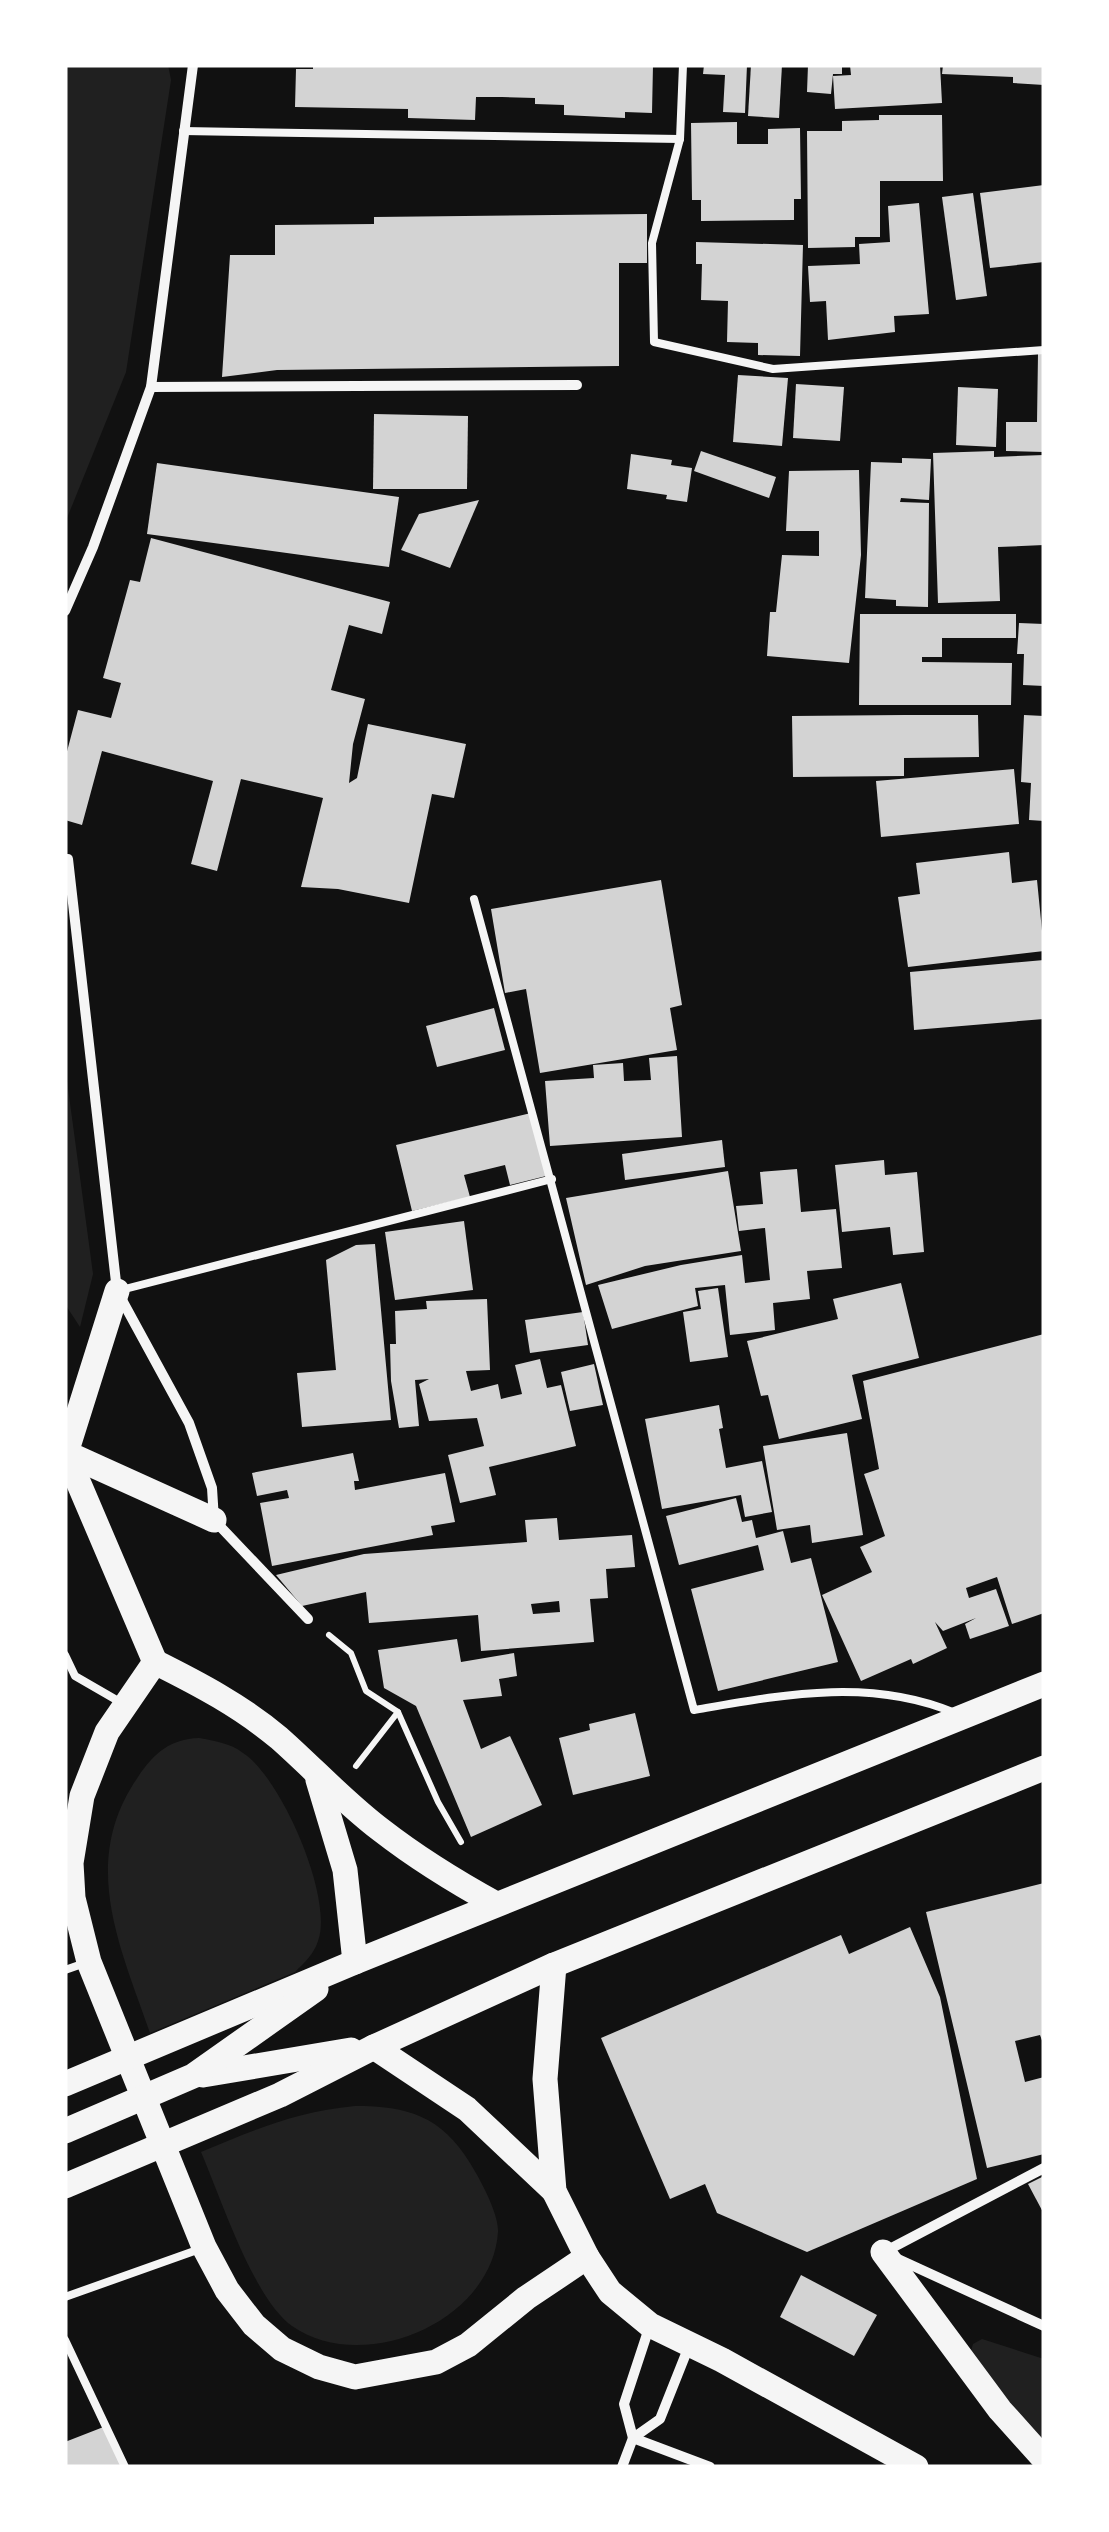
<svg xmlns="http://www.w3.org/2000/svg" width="1109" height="2532" viewBox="0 0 1109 2532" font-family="'Source Sans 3',sans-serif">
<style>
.green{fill:#202020}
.building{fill:#d3d3d3;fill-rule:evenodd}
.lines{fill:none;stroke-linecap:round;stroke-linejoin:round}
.path{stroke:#f5f5f5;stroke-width:6}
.service{stroke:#f5f5f5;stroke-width:8}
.minor{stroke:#f5f5f5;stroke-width:10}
.primary{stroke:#f5f5f5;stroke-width:25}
</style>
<rect width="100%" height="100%" fill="#111"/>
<g class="green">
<polygon points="65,65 168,65 171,80 126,372 65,523"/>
<polygon points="65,1066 93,1274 80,1327 65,1304"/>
<path d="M199 1738C215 1741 230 1743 243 1753 281 1777 334 1899 318 1941 314 1954 304 1963 295 1972L150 2033C120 1946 79 1862 138 1777 154 1753 170 1739 199 1738Z"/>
<path d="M355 2106C408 2106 441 2116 470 2163 480 2179 499 2214 498 2232 492 2322 363 2376 292 2326 253 2298 221 2198 201 2152 256 2129 295 2112 355 2106Z"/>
<polygon points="982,2339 1044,2359 1044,2441 980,2375 970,2355 973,2344"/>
</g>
<g class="building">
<polygon points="313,65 653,65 652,113 625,112 625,118 564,115 564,105 535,104 535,98 502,97 476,97 475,120 408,118 408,109 295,107 296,69 313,69"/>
<polygon points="704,65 747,65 745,113 723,112 725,75 703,74"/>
<polygon points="751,65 782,65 779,118 748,116"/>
<polygon points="808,65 842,65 842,74 833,74 831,94 807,92"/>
<polygon points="850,65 940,65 942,103 835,109 833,76 851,75"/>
<polygon points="943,65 1044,65 1044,85 1013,83 1013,77 942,74"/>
<polygon points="879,115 942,115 943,181 880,181 880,237 855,237 855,247 808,248 807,131 842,131 842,121 879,120"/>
<polygon points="737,122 737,144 768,144 768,129 800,128 801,199 794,199 794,220 701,221 701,200 692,200 691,123"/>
<polygon points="1044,185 1044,262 990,268 980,193"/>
<polygon points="973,193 987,296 956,300 942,197"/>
<polygon points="919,203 929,314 894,316 895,332 828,340 826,301 810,302 808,266 860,264 859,244 890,242 888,206"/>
<polygon points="647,214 647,263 619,263 619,366 277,370 222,377 230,255 275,255 275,225 374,224 374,217"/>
<polygon points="696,242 803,245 800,356 758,355 758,343 727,342 728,301 701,300 702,264 696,264"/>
<polygon points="1038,354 1044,354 1044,452 1006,451 1006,422 1037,422"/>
<polygon points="738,375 788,378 782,446 733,442"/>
<polygon points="796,384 844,387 840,441 793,438"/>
<polygon points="958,387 998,389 996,447 956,445"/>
<polygon points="374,414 468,416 467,489 373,489"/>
<polygon points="701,451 776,477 769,498 694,471"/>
<polygon points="994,451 994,457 1044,455 1044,545 998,547 1000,601 938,603 933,453"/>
<polygon points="631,454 672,460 671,465 692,468 687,502 666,499 667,495 627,489"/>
<polygon points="902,458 931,459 929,500 901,498 900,502 929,503 928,607 896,606 896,600 865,598 871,462 902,463"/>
<polygon points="157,463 399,497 389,567 147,534"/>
<polygon points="859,470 861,555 849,663 767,656 770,612 776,612 782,555 819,556 819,531 786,531 789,471"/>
<polygon points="479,500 450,568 401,550 419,514"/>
<polygon points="151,538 390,602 382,634 349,625 331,690 365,699 353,744 349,783 357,778 368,724 466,744 454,798 432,794 409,903 338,889 301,887 323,798 241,779 217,871 191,864 213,781 102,751 82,825 65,820 65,759 78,710 111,718 121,683 103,678 130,580 140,582"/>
<polygon points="860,614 1016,614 1016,638 942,638 942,657 922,657 922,662 1012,663 1011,705 859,705"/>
<polygon points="1019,623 1044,624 1044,686 1023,685 1024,654 1017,654"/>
<polygon points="904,715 978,715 979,757 904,758 904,776 793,777 792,716"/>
<polygon points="1024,715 1044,716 1044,821 1029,820 1031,783 1021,782"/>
<polygon points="1014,769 1019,824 881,837 876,781"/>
<polygon points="1009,852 1012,883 1037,880 1044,951 908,967 898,897 920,894 916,863"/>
<polygon points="661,880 682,1005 670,1008 677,1050 540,1073 526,989 505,993 491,909"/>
<polygon points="1044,960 1044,1019 914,1030 910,972"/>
<polygon points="494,1008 505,1050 437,1067 426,1026"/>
<polygon points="677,1056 682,1137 550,1146 545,1081 594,1078 593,1065 623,1063 624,1081 651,1080 649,1058"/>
<polygon points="531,1113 546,1176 510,1185 505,1165 464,1175 470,1197 412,1211 396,1145"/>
<polygon points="722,1140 725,1167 625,1180 622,1154"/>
<polygon points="884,1160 885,1175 917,1172 924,1252 893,1255 890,1227 842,1232 835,1165"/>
<polygon points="797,1169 801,1212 836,1209 842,1268 807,1271 810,1299 773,1303 775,1330 730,1335 725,1285 695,1288 698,1306 612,1329 598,1285 681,1265 742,1255 745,1283 770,1280 765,1228 739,1231 736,1206 763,1204 760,1172"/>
<polygon points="728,1171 741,1251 645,1266 586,1285 566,1198"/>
<polygon points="464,1221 473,1290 395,1300 385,1232"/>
<polygon points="375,1244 391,1420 302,1427 297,1373 336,1370 326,1260 356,1245"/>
<polygon points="901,1283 919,1358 852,1375 862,1419 779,1439 768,1395 761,1396 747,1341 838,1319 833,1299"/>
<polygon points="718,1288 728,1357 690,1362 683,1312 701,1309 698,1291"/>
<polygon points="487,1299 490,1370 466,1371 471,1391 498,1384 501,1399 522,1394 515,1365 540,1359 547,1388 561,1385 576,1446 489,1467 496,1495 460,1503 448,1455 484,1446 477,1418 429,1421 419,1384 429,1379 415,1380 419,1426 399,1428 391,1381 390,1344 396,1344 395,1311 427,1309 426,1301"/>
<polygon points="583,1312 588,1345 530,1353 525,1320"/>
<polygon points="1044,1334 1044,1613 1012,1624 997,1577 966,1588 969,1598 996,1589 1009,1626 970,1639 965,1624 976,1618 943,1631 935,1622 947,1648 913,1664 911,1659 861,1681 822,1595 872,1572 860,1547 885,1536 864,1474 879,1469 863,1381"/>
<polygon points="594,1364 603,1405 570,1411 561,1372"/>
<polygon points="719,1405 723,1428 719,1429 726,1468 762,1461 772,1512 745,1517 741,1495 662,1509 645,1419"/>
<polygon points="847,1433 863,1535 812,1543 810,1525 777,1530 763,1446"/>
<polygon points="353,1453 359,1481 354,1481 355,1490 445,1473 455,1522 431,1526 433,1535 272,1566 260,1503 289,1498 287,1490 257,1496 252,1473"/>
<polygon points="736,1498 742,1522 752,1520 756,1538 783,1531 791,1563 811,1558 838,1662 718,1691 691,1589 764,1570 758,1545 679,1565 666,1516"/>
<path d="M557 1518 559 1540 632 1535 635 1567 606 1569 608 1598 590 1599 594 1642 481 1651 478 1615 369 1623 366 1592 302 1606 276 1575 364 1554 527 1542 525 1520ZM559 1601 560 1612 533 1614 531 1604Z"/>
<polygon points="457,1639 461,1662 514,1653 517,1676 499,1679 502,1696 463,1700 481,1749 510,1736 542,1805 471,1837 416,1706 384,1688 378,1650"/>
<polygon points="635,1713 650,1776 573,1795 559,1738 590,1730 589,1724"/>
<polygon points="1044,1883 1044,2046 1040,2035 1015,2041 1025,2082 1044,2077 1044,2154 987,2168 926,1912"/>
<polygon points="910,1927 940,1997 977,2179 807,2252 717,2213 705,2184 670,2199 601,2038 841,1935 849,1954"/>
<polygon points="1044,2176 1044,2214 1028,2184"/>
<polygon points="801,2275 877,2315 854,2356 780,2317"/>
<polygon points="106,2426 122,2467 65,2467 65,2442"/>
</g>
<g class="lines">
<g class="path">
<polyline points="329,1635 351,1653 366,1691 398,1712 438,1802 461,1842"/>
<polyline points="356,1766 398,1712"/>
</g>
<g class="service">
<polyline points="683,65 680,139 652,243 654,342 773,369 1044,350"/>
<polyline points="183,131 680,139"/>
<path d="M474 899 694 1710C781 1695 870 1677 955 1713"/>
<polyline points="121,1290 552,1179"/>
<polyline points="65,1655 75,1676 120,1702"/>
<polyline points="65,1970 85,1963"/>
<polyline points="65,2297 200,2249"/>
<polyline points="65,2340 125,2467"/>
</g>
<g class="minor">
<polyline points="151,387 577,385"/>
<polyline points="65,611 93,547 151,387 193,65"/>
<polyline points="68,859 117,1291 189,1423 212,1488 214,1520 308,1619"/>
<polyline points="884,2252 1044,2168"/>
<polyline points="898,2259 1044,2326"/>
<polyline points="633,2438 624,2404 650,2325"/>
<polyline points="633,2438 710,2467"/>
<polyline points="622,2467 633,2438 660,2419 689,2346"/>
</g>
<g class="primary">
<polyline points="117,1291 66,1453 214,1520"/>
<polyline points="65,1451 155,1662"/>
<polyline points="155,1662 107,1732 82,1796 71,1863 73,1898 89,1962 204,2247 227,2290 254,2325 282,2349 319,2367 355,2377 436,2362 468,2345 526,2298 587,2257"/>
<path d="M155 1662C199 1684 241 1706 279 1738 313 1768 344 1802 381 1830 417 1858 456 1882 496 1904"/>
<polyline points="318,1780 345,1870 355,1962"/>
<polyline points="554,1965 545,2079 554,2191 587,2257 610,2292 650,2325 722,2360 916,2467"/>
<polyline points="374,2047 467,2109 554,2191"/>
<polyline points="203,2075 351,2050"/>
<polyline points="65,2084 355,1962 1044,1684"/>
<polyline points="65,2131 193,2076 316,1989"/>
<polyline points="65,2186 280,2095 374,2047 554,1965 1044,1768"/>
<polyline points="883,2252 1000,2410 1044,2459"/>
</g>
</g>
<rect width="1109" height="2532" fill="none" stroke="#ffffff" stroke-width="135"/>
</svg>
